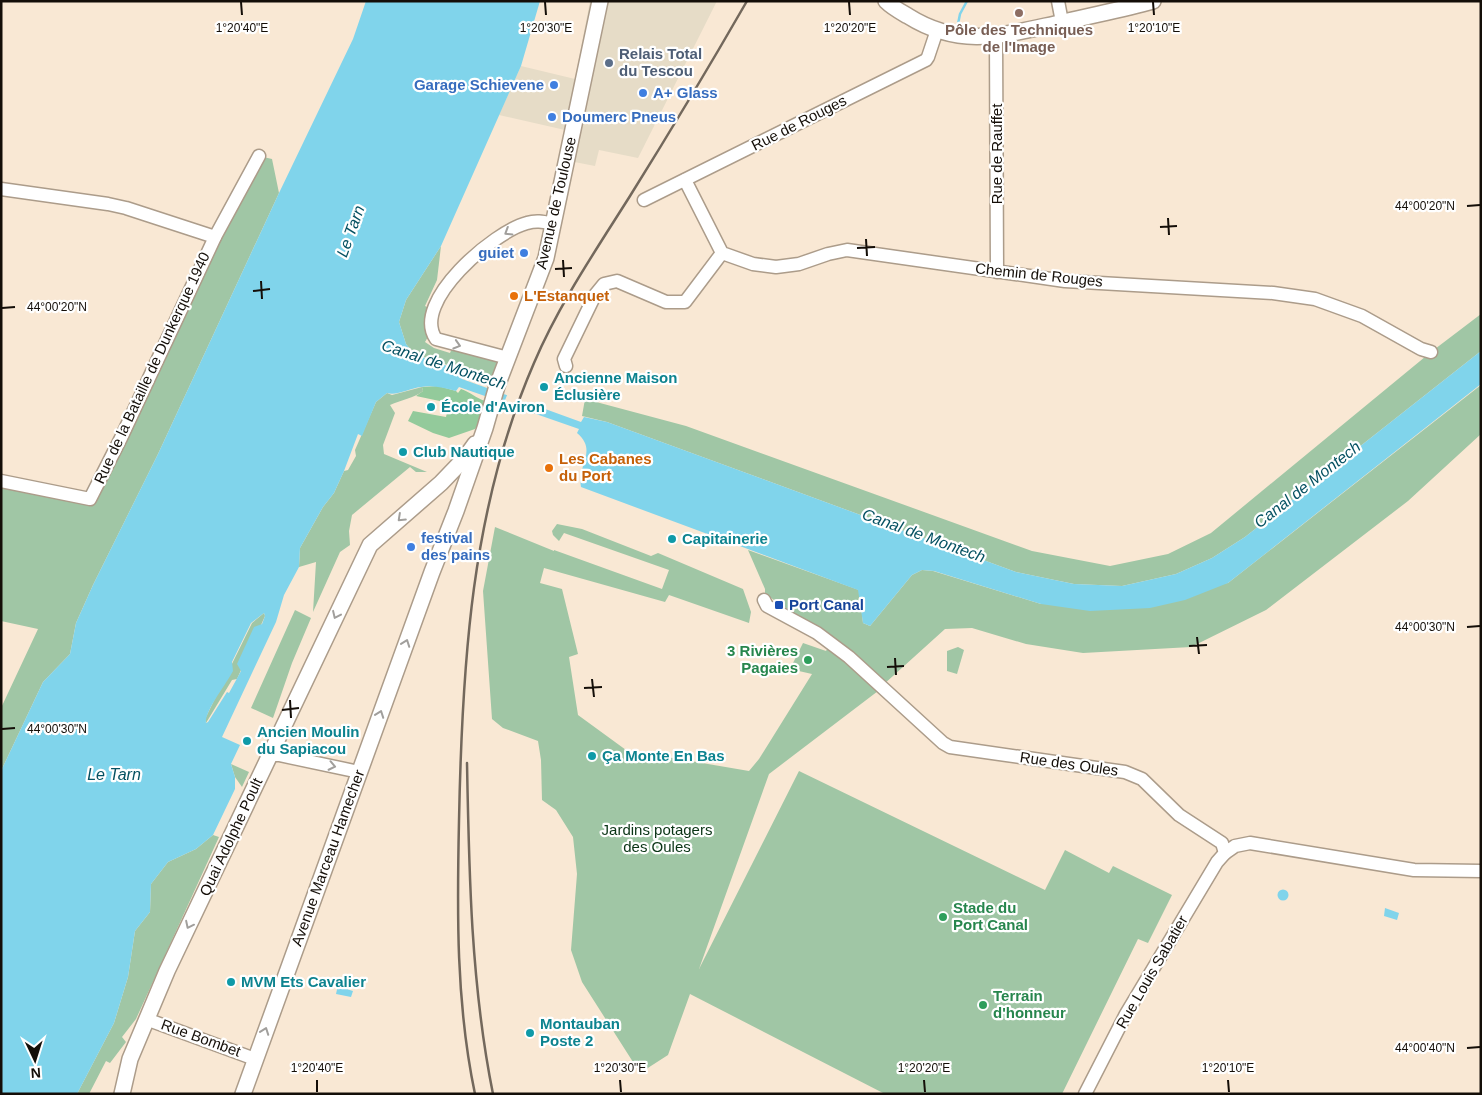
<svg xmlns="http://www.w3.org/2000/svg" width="1482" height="1095" viewBox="0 0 1482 1095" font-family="Arial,sans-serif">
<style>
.commercial{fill:#e6dcc7}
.green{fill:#a0c6a5}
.forest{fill:#93ca9b}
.water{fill:#80d4eb;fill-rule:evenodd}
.pier{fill:#f9e8d4}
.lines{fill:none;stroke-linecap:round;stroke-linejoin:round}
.stream{stroke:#80d4eb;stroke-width:2.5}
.minor-casing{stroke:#ac9c8a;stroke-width:15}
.major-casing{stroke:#ac9c8a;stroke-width:18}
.minor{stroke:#fff;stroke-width:12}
.major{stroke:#fff;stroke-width:15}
.rail{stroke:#73685c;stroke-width:2.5}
.oneway{stroke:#a19f9c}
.ticks{fill:none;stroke:#140e08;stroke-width:2}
.education-dot{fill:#8d6e63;stroke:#fff;stroke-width:2}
.service-dot{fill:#5c6f8a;stroke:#fff;stroke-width:2}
.shop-dot{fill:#3f7fe0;stroke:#fff;stroke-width:2}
.food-dot{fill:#e8710a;stroke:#fff;stroke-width:2}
.culture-dot{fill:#0f9aa8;stroke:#fff;stroke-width:2}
.transit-dot{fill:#1a4fb4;stroke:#fff;stroke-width:2}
.leisure-dot{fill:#2e9e5b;stroke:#fff;stroke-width:2}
.labels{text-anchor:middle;stroke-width:4.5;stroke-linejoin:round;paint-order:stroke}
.education-label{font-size:15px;font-weight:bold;fill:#785e54;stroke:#fff}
.service-label{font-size:15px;font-weight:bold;fill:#4e5e75;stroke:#fff;text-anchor:start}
.shop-label{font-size:15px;font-weight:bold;fill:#366cbe;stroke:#fff;text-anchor:start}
.street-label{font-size:15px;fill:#140e08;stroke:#fff}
.food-label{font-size:15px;font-weight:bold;fill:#c56008;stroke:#fff;text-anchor:start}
.culture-label{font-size:15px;font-weight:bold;fill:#0d838f;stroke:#fff;text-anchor:start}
.transit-label{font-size:15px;font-weight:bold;fill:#164399;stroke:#fff;text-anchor:start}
.leisure-label{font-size:15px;font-weight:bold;fill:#27864d;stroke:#fff;text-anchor:start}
.park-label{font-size:15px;fill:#0a3415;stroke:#fff}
.water-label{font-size:16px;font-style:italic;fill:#055162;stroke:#fff}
.ticks-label{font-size:12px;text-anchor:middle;fill:#140e08;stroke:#fff;stroke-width:4.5;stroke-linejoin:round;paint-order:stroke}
</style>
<rect width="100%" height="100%" fill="#f9e8d4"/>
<polygon class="commercial" points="590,1 717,1 638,158 599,150 595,166 559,159 565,130 499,115 521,66 575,79"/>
<g class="green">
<polygon points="259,156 272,159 279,193 158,454 93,585 76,623 70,654 43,682 1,771 1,708 38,629 1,621 1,481 90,499"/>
<polygon points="441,246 437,280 425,306 429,308 425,322 428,337 425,342 434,348 450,353 453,346 498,359 490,384 465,377 466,371 414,354 406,344 399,322 406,300"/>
<polygon points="1481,314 1481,351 1245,537 1212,558 1176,574 1122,586 1074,584 1016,572 607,422 582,416 585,399 686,426 1032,551 1110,566 1168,554 1211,533 1431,352"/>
<polygon points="1481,385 1481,434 1408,501 1266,610 1191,647 1083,653 1026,644 972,628 945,629 883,685 824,633 765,594 765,589 748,550 859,590 863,623 870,626 912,575 922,570 933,571 1041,604 1228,583"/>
<path d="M422 387 423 391C414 398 401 400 390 405L395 413 383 445 384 454 427 472H416L410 467 352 515 349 531 350 545 340 552 313 612 316 562 299 567 300 548 323 507 334 493 344 471 348 470 356 456 355 450 376 402 387 393 392 395Z"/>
<polygon points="557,524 582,529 651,556 658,553 743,589 751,612 749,623 669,595 665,602 544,568 540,583 562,589 578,654 569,657 578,715 626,750 749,771 759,759 812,674 790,669 803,643 826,651 831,643 882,688 769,774 699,969 799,771 1045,890 1065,850 1109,873 1113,866 1172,895 1148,943 1138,939 1062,1094 885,1094 690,994 668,1055 640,1073 582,982 571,950 577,874 573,837 556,810 542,800 541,760 538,741 503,728 492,719 483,591 495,527 554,551 554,550 662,589 669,570 564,533 559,541 553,535 552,531"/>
<polygon points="295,610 311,618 292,663 273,718 251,708"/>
<polygon points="264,613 265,616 237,679 232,680 206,723 205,719 252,623"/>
<polygon points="958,647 964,650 957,674 947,671 947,651"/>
<polygon points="231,764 249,772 242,787 235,777"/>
<polygon points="213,835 219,837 136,1019 122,1037 126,1042 110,1063 106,1061 89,1094 77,1094 114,1023 128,977 135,931 150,912 151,884 168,862 196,849"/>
</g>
<path class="forest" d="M438 386 456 391 458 393 461 389C470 392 476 398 485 401L479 423 475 429 449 438 433 433 408 421 413 411 446 417 449 403 416 396 423 391 422 387Z"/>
<g class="water">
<path d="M366 1H540L521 66 441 246 406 300 399 322 406 344 414 354 464 372 462 379 581 422 584 417 607 422 1016 572 1074 584 1122 586 1176 574 1212 558 1245 537 1481 351V384L1228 583 1185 600 1150 608 1090 611 1041 604 934 571 922 570 912 575 870 626 863 623 858 590 581 487C577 464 598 451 577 433L579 429 459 387 456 391C444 388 434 385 421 387 410 388 397 396 387 393L376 402 362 436 358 434 344 471 334 493 323 507 300 548 299 567 284 595 276 622 222 737 240 745 231 764 235 777V789L213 835 196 849 168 862 151 884 150 912 135 931 128 977 114 1023 77 1094H1V771L43 682 70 654 76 623 93 585 158 454 279 193 353 39ZM264 613 265 616 262 624 254 627 237 664 241 671 229 693 227 692 208 722 206 723C204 712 227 683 233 671L232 662 251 623Z"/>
<circle cx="1283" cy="895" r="5.5"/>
<polygon points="1385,908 1399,913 1397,920 1384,916"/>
<polygon points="338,985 343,988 353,991 351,997 336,994"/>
</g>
<polygon class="pier" points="508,393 527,400 523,412 503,405"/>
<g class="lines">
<polyline class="stream" points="958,24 960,14 967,1"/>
<defs>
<g id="minor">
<polyline points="1058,1 1062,22"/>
<polyline points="996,36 997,272"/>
<polyline points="685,180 722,253 753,264 776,267 799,264 828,254 847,250 1065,281 1273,293 1315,299 1362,316 1421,349 1431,352"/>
<polyline points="1,189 108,204 126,208 215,237"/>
<polyline points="644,200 926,60 928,57 937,30"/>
<path d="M508 358 436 339C410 302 495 231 527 223 537 220 544 222 554 224"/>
<polyline points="566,366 564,359 595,295 604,284 617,281 666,302 685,302 722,253"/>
<polyline points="1,481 90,499 121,438 215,237 259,156"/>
<polyline points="764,600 767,606 817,633 849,657 943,743 950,747 1125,772 1142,779 1179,815 1222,843 1225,853 1235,846 1250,843 1414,870 1481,871"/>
<polyline points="270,755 279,755 359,772"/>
<polyline points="146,1019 255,1059"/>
<polyline points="1085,1094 1126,1014 1217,862 1225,853"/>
</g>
<g id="major">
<path d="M886 1C893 8 901 12 908 16 962 50 1007 34 1064 22 1093 15 1124 9 1153 1"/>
<polyline points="122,1094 130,1059 167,971 370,545 441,483 465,458 475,444"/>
<polyline points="243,1094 432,572 456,511 485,428 497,386 546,258 600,1"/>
</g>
</defs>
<use href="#minor" class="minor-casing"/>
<use href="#major" class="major-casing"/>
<use href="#minor" class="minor"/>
<use href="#major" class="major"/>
<g class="rail">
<path d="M467 763C469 873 471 985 493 1094"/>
<path d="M475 1094C456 1004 457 912 459 821 462 665 471 508 534 363 559 304 596 250 630 196 670 132 709 67 747 1"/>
</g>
</g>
<defs><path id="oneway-chevron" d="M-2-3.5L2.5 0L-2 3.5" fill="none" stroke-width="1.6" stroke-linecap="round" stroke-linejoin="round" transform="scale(1.25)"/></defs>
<g class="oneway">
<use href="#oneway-chevron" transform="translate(508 232) rotate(148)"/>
<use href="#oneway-chevron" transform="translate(457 345) rotate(17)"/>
<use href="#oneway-chevron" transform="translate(401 518) rotate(137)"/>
<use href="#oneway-chevron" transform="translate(336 615) rotate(115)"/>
<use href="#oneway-chevron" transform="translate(406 643) rotate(-70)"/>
<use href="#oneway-chevron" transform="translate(380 714) rotate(-70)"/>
<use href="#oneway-chevron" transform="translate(332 766) rotate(12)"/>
<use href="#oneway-chevron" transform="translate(189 925) rotate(116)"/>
<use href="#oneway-chevron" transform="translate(265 1031) rotate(-70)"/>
</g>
<path class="ticks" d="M241 2 242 15M545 2 546 15M849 2 850 15M1153 2 1154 15M1467 206 1480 205M1168 218 1169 235M1160 227 1177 226M866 239 867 256M857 248 875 247M563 260 564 277M555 269 572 268M261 281 262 299M253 291 270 289M2 308 15 307M1467 627 1480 626M1197 637 1199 654M1189 646 1207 645M895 658 896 675M887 667 904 666M592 679 594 697M584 688 602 687M290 700 291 718M282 710 299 708M2 729 15 728M1467 1048 1480 1047M317 1080V1092M620 1080 621 1092M924 1080 925 1092M1228 1080 1229 1092"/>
<circle class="education-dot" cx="1019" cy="13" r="5"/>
<circle class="service-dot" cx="609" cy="63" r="5"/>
<g class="shop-dot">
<circle cx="554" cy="85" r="5"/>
<circle cx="643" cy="93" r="5"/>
<circle cx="552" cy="117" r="5"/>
<circle cx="524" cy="253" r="5"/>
<circle cx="411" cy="547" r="5"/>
</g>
<g class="food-dot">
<circle cx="514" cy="296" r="5"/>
<circle cx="549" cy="468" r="5"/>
</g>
<g class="culture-dot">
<circle cx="544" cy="387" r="5"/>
<circle cx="431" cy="407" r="5"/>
<circle cx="403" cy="452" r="5"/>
<circle cx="672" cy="539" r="5"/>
<circle cx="247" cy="741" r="5"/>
<circle cx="592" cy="756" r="5"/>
<circle cx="231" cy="982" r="5"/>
<circle cx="530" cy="1033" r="5"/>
</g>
<rect class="transit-dot" x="774" y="600" width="10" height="10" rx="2.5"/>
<g class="leisure-dot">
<circle cx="808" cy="660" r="5"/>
<circle cx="943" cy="917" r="5"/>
<circle cx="983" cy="1005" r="5"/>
</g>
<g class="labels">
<g class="education-label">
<text x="1019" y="35">Pôle des Techniques<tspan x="1019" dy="17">de l'Image</tspan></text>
</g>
<g class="service-label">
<text x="619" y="59">Relais Total<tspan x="619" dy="17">du Tescou</tspan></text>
</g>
<g class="shop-label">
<text x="544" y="90" text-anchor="end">Garage Schievene</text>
<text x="653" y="98">A+ Glass</text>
<text x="562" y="122">Doumerc Pneus</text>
<text x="514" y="258" text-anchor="end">guiet</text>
<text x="421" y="543">festival<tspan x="421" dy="17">des pains</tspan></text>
</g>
<g class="street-label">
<text transform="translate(799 123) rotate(-27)" y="5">Rue de Rouges</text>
<text transform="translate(997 154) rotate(-90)" y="5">Rue de Rauffet</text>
<text transform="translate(556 203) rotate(-77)" y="5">Avenue de Toulouse</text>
<text transform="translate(1039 275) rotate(6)" y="5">Chemin de Rouges</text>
<text transform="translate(152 368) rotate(-65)" y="5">Rue de la Bataille de Dunkerque 1940</text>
<text transform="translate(1069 764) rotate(8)" y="5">Rue des Oules</text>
<text transform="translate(231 837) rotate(-65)" y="5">Quai Adolphe Poult</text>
<text transform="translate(328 858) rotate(-70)" y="5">Avenue Marceau Hamecher</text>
<text transform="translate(1152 972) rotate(-60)" y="5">Rue Louis Sabatier</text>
<text transform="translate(201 1038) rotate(20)" y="5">Rue Bombet</text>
</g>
<g class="food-label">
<text x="524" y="301">L'Estanquet</text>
<text x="559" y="464">Les Cabanes<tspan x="559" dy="17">du Port</tspan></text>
</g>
<g class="culture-label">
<text x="554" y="383">Ancienne Maison<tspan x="554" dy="17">Éclusière</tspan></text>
<text x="441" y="412">École d'Aviron</text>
<text x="413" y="457">Club Nautique</text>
<text x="682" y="544">Capitainerie</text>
<text x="257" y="737">Ancien Moulin<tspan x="257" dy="17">du Sapiacou</tspan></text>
<text x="602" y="761">Ça Monte En Bas</text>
<text x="241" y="987">MVM Ets Cavalier</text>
<text x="540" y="1029">Montauban<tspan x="540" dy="17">Poste 2</tspan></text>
</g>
<g class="transit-label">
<text x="789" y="610">Port Canal</text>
</g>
<g class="leisure-label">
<text x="798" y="656" text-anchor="end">3 Rivières<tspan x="798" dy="17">Pagaies</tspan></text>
<text x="953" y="913">Stade du<tspan x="953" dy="17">Port Canal</tspan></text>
<text x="993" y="1001">Terrain<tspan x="993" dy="17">d'honneur</tspan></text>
</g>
<g class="park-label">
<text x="657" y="835">Jardins potagers<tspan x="657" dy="17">des Oules</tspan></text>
</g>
<g class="water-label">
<text transform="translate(350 231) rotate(-70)" y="6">Le Tarn</text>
<text transform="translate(444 364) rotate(18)" y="6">Canal de Montech</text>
<text transform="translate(1307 484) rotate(-38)" y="6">Canal de Montech</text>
<text transform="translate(924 535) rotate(20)" y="6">Canal de Montech</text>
<text x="114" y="780">Le Tarn</text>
</g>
</g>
<g class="ticks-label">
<text x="242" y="32">1°20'40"E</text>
<text x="546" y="32">1°20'30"E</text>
<text x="850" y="32">1°20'20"E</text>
<text x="1154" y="32">1°20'10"E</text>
<text x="1425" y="210">44°00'20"N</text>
<text x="57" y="311">44°00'20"N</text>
<text x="1425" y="631">44°00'30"N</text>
<text x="57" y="733">44°00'30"N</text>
<text x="1425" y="1052">44°00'40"N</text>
<text x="317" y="1072">1°20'40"E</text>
<text x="620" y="1072">1°20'30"E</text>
<text x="924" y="1072">1°20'20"E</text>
<text x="1228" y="1072">1°20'10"E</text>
</g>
<rect width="1482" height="1095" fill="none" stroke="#140e08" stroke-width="5"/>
<g transform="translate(35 1060) rotate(176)" stroke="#ffffff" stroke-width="4" paint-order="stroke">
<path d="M0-4L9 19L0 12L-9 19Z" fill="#140e08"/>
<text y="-8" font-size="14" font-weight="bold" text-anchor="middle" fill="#140e08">N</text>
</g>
</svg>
